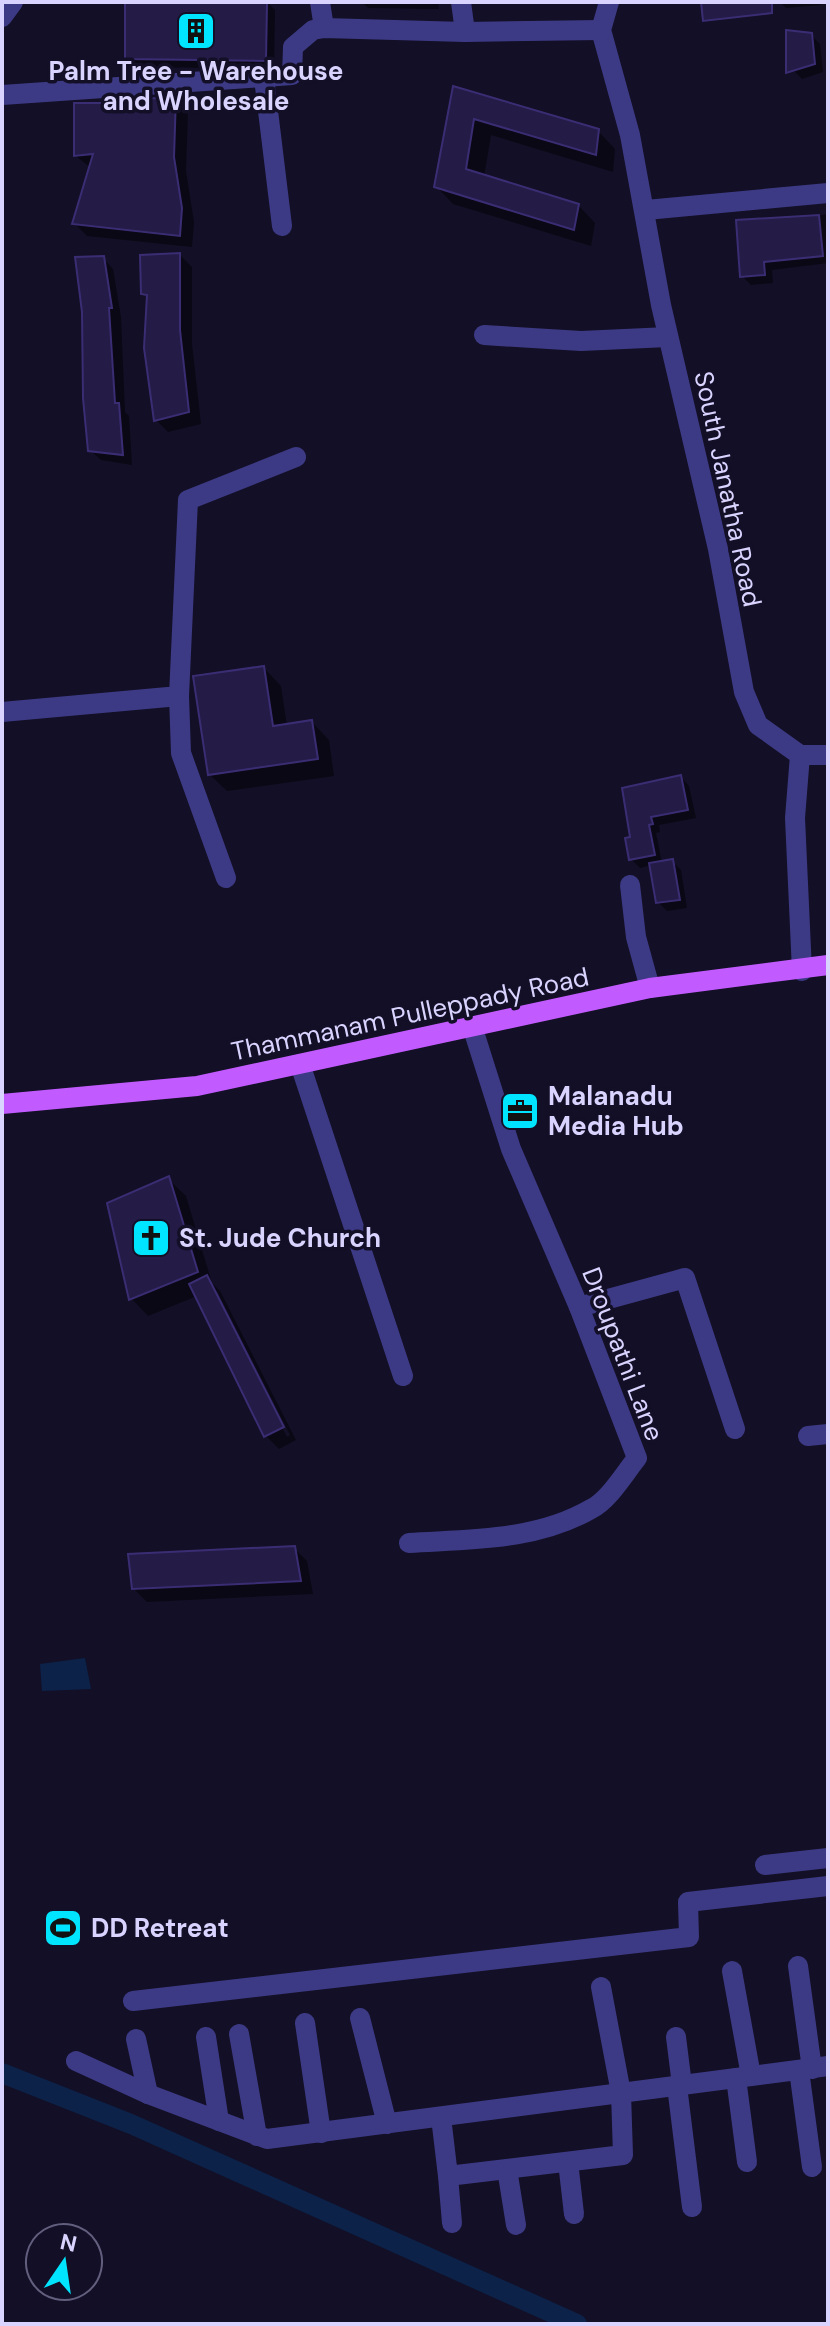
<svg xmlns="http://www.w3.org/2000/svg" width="830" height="2326" viewBox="0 0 830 2326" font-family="'DM Sans',sans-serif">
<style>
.water{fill:#0c2248}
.shadow{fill:#0007;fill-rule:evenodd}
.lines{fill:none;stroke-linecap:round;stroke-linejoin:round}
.canal{stroke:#0c2248;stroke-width:20}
.building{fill:#241b47;stroke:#3b2d73;stroke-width:2}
.minor{stroke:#3d3a85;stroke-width:20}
.major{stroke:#c25bff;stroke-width:20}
.labels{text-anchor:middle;stroke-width:7;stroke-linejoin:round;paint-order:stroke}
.poi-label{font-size:26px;font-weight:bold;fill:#d9d4ff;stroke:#130f26;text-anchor:start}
.street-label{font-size:26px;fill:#d9d4ff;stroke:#130f26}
</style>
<rect width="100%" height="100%" fill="#130f26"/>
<polygon class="water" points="85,1658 91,1689 42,1691 40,1664"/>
<g class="shadow">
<polygon points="127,2 267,2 275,10 274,69 135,67 127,58"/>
<polygon points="362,2 438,2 439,9 368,8"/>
<polygon points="780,2 820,2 821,5 786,8"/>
<polygon points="811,35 820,44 823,72 802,79 793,70"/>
<polygon points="455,88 598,131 615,149 613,172 491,135 484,177 578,205 595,223 591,246 453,204 436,186"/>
<polygon points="175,98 188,111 186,171 194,222 192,247 87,236 74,223 91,168 76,156"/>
<polygon points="828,214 828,263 772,270 773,283 751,285 742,276 794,220"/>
<polygon points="180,255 192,267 192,344 201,424 168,432 156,420 149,299 143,293"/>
<polygon points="103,258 113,269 121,317 125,412 129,416 132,465 101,460 90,450"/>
<polygon points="264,668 281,686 287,726 312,722 329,740 334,776 227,791 209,774"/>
<polygon points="681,777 689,786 696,818 659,825 660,832 656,833 662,863 672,861 681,870 687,908 667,911 658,902 652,865 640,868 631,859 633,838"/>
<path d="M168 1179 186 1196 212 1283 220 1291 296 1440 279 1449 266 1436 197 1296 148 1316 131 1298ZM212 1291H217L290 1435 287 1437Z"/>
<polygon points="294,1548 307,1561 313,1594 147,1602 133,1588"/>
</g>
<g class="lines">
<polyline class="canal" points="2,2073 131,2124 577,2324"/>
</g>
<g class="building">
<polygon points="125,2 267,2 266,61 125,59"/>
<polygon points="701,2 772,2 772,13 703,21"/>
<polygon points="786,30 812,33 815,64 786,73"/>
<polygon points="453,86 599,129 596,155 474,119 466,169 579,204 574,230 434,187"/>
<polygon points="176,96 174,157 182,208 180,236 72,224 93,154 74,156 74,103 137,103 137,100"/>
<polygon points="819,215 823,256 764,262 765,275 740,277 736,220"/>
<polygon points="180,253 180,330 189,412 154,421 144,348 147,295 141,294 140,255"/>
<polygon points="104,256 112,308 109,308 115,403 119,403 123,455 88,451 83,398 82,312 75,257"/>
<polygon points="264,666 273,726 312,720 318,759 208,775 193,676"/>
<polygon points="681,775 688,810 651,817 653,824 649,825 655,855 629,860 625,838 630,837 622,788"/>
<polygon points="673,859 680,900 656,903 649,863"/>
<polygon points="169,1176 198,1272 129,1300 107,1203"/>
<polygon points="207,1275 284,1427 264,1437 189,1284"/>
<polygon points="295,1546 301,1581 132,1589 128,1554"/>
</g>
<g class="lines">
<g class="minor">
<polyline points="320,2 324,28"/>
<polyline points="461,2 465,32"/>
<polyline points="609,2 601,30 630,135 661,305 718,549 744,692 758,725 800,755 795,818 802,971"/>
<polyline points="2,17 13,2"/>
<polyline points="264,78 282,226"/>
<polyline points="2,95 292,75 293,47 313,30 324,28 465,32 601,30"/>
<polyline points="646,210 828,193"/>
<polyline points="484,335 581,341 668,337"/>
<polyline points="179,696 181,753 226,878"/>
<polyline points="2,712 179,696 188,500 296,457"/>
<polyline points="800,755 828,755"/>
<polyline points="630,885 636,937 650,988"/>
<polyline points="300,1064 403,1376"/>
<polyline points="579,1307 685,1278 735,1429"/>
<polyline points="808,1436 828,1434"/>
<path d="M409 1543C470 1539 536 1541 591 1509 609 1500 624 1474 637 1458L579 1307 511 1149 473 1029"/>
<polyline points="765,1865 828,1858"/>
<polyline points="798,1966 812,2069"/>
<polyline points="732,1971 751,2076"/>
<polyline points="133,2001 689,1937 688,1902 828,1886"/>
<polyline points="360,2018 387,2124"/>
<polyline points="305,2023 321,2133"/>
<polyline points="239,2034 257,2136"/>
<polyline points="206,2037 219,2121"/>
<polyline points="676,2037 682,2085"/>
<polyline points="136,2039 148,2094"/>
<polyline points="76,2061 148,2094 267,2139 828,2066"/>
<polyline points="799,2070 812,2167"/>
<polyline points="736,2078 747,2162"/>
<polyline points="677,2086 692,2207"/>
<polyline points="441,2117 448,2176 623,2155 621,2093 601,1987"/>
<polyline points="568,2162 574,2214"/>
<polyline points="507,2169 516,2225"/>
<polyline points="448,2176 452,2223"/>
</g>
<polyline class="major" points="2,1104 197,1086 650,988 828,965"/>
</g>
<defs>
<symbol id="building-square" viewBox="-11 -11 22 22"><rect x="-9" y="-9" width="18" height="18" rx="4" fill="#00e5ff" stroke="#130f26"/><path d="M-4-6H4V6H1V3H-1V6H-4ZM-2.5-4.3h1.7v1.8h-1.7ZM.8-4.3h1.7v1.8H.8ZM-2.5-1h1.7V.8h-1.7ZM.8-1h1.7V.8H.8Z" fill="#111"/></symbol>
<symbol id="office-square" viewBox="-11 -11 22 22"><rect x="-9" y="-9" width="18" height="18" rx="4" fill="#00e5ff" stroke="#130f26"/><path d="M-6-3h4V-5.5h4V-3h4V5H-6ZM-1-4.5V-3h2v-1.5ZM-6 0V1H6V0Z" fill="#111"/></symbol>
<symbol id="church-square" viewBox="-11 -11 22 22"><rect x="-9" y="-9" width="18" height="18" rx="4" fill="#00e5ff" stroke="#130f26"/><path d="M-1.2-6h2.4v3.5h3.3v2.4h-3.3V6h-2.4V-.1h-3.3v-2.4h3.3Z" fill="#111"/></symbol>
<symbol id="stadium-square" viewBox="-11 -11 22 22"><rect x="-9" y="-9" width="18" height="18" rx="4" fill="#00e5ff" stroke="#130f26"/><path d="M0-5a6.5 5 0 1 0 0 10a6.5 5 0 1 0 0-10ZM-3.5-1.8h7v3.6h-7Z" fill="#111"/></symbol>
</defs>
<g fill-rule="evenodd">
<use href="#building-square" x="174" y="9" width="44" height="44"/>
<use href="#office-square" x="498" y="1089" width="44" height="44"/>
<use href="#church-square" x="129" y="1216" width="44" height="44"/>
<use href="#stadium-square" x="41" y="1906" width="44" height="44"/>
</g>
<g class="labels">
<g class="poi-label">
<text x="196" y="80" text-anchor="middle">Palm Tree - Warehouse<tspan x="196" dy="30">and Wholesale</tspan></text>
<text x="548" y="1105">Malanadu<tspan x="548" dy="30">Media Hub</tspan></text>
<text x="179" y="1247">St. Jude Church</text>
<text x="91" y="1937">DD Retreat</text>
</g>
<g class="street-label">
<text transform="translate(728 489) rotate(78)" y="9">South Janatha Road</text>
<text transform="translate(410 1014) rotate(-12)" y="9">Thammanam Pulleppady Road</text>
<text transform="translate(623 1354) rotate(69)" y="9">Droupathi Lane</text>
</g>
</g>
<rect width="830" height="2326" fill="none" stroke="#d9d4ff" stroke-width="8"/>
<g transform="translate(64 2262) rotate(13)"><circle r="38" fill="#130f26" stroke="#625e7d" stroke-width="2"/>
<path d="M0-6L14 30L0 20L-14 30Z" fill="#00e5ff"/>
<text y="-12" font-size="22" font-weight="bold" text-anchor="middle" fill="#d9d4ff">N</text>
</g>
</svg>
